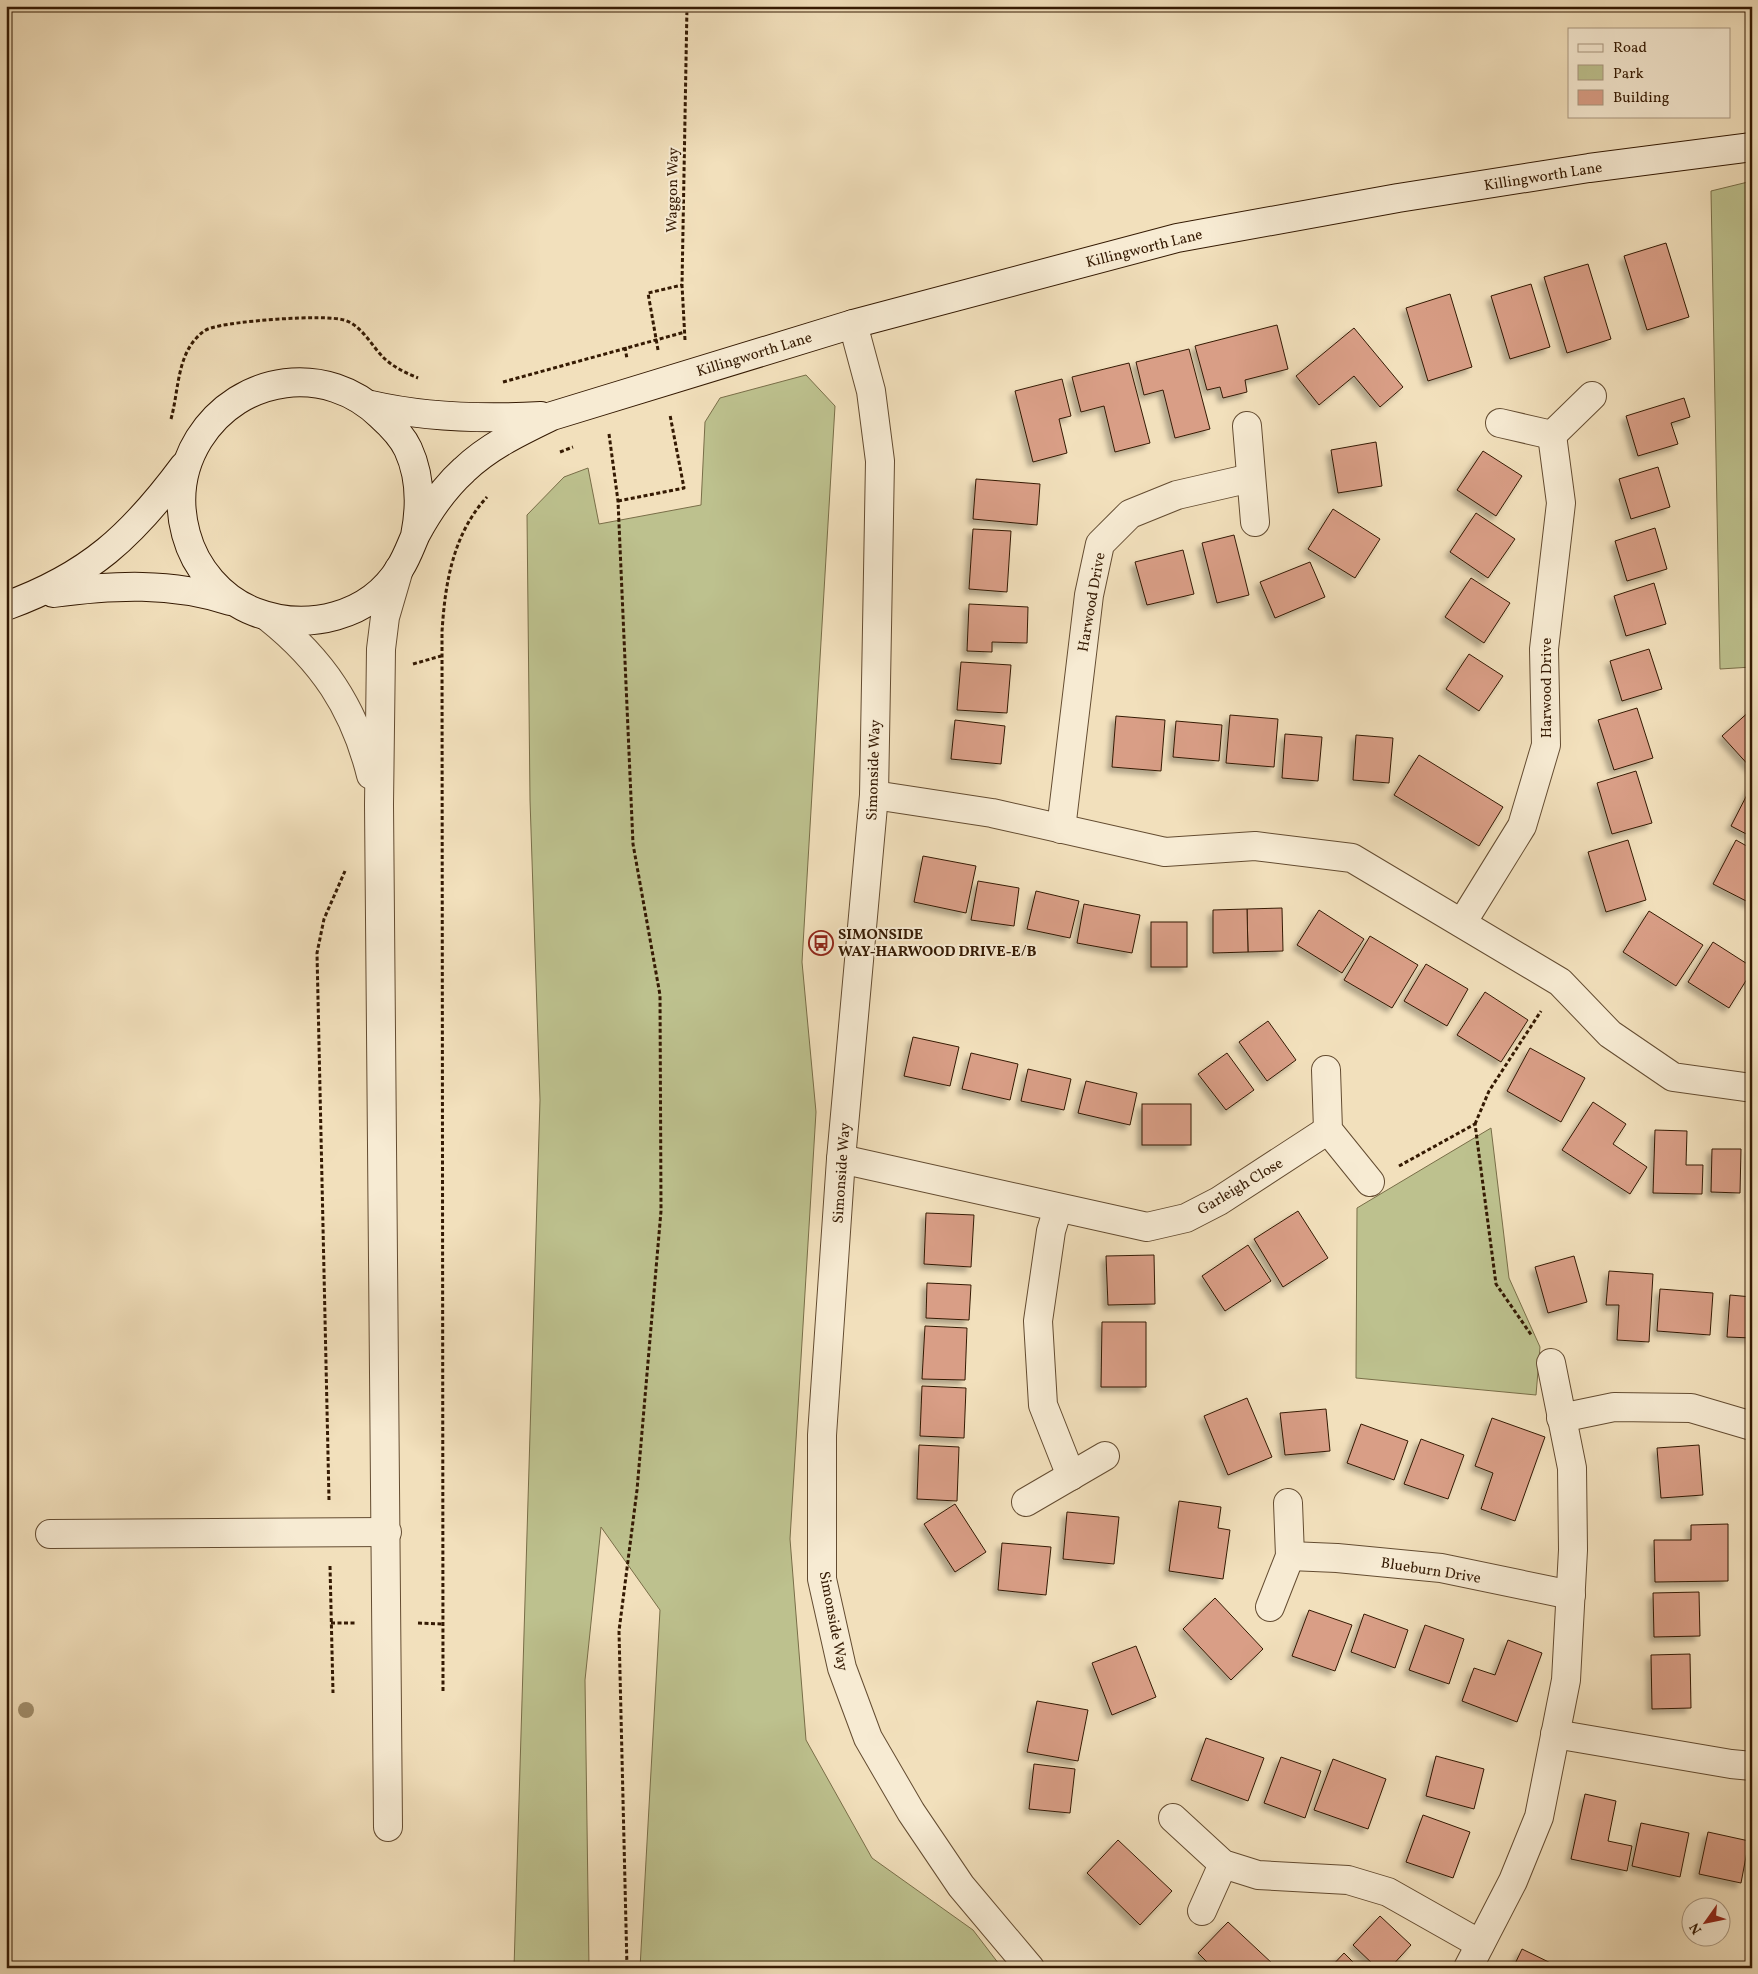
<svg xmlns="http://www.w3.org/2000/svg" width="1758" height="1974" viewBox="0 0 1758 1974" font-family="Vollkorn,serif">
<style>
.green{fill:#bdc18e;stroke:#796e48}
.building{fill:#d99e86;stroke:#351a03;filter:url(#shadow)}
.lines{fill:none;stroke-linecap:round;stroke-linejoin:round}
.minor-casing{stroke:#644c31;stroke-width:30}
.tertiary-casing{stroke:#644c31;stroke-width:30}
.secondary-casing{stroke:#351a03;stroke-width:30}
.path{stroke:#351a03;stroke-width:3;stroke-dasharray:4 2.5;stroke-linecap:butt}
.minor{stroke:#f7ebd3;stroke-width:28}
.tertiary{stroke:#f7ebd3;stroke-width:28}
.secondary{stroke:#f7ebd3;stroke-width:28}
.tree{fill:#a18f6d}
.labels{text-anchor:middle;stroke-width:4;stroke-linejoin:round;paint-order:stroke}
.street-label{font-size:15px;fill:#351a03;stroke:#f7ebd3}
.poi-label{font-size:15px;font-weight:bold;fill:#351a03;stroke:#f7ebd3;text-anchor:start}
</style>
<defs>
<filter id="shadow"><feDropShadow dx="-4.5" dy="4.5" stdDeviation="2.5" flood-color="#0004"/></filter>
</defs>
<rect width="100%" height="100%" fill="#f2e0bc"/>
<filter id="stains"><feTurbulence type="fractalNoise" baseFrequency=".004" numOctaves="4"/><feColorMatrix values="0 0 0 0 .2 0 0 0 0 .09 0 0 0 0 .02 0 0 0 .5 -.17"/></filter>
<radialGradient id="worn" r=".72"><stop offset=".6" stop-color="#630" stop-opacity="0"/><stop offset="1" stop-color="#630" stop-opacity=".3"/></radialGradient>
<g class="green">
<polygon points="1752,181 1752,667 1720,669 1711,191"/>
<polygon points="806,375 835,406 802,962 816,1112 790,1539 806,1740 872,1858 973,1930 1002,1968 640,1968 660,1610 601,1527 585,1680 589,1968 514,1968 540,1100 530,800 527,515 564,477 588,468 599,524 701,505 705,422 720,398"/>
<polygon points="1491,1128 1509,1278 1540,1347 1536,1395 1356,1378 1357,1208"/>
</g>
<g class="building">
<polygon points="1666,243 1689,317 1647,330 1624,256"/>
<polygon points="1588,264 1611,339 1567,353 1544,277"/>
<polygon points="1531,284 1550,347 1510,359 1491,296"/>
<polygon points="1450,294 1472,367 1428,381 1406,308"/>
<polygon points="1277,325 1288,369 1245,380 1247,392 1223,398 1220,387 1207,390 1195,346"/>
<polygon points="1354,328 1403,387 1380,407 1354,376 1319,405 1296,376"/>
<polygon points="1189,349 1210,429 1175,438 1163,390 1144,395 1136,362"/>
<polygon points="1129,363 1150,443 1115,452 1104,406 1081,412 1072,377"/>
<polygon points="1062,379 1071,416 1059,419 1067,453 1033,462 1015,391"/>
<polygon points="1684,398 1690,417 1671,423 1678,444 1638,456 1626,416"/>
<polygon points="1376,442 1382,486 1338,493 1331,450"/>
<polygon points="1483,451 1522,476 1496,516 1457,490"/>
<polygon points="1658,467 1670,507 1631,519 1619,479"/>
<polygon points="976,479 1040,484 1037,525 973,519"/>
<polygon points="1333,509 1380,539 1355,578 1308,549"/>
<polygon points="1476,513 1515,539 1488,578 1450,552"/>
<polygon points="1655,528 1667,569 1627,581 1615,541"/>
<polygon points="973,529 1011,531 1007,592 969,589"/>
<polygon points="1234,535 1249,595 1217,603 1202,543"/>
<polygon points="1183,550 1194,594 1147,605 1135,562"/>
<polygon points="1310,562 1325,597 1275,618 1260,582"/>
<polygon points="1471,578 1510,603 1484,643 1445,617"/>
<polygon points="1654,583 1666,624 1626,636 1614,596"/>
<polygon points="969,604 1028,607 1027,643 992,642 992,652 967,651"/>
<polygon points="1649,649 1662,689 1622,701 1610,661"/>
<polygon points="1469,654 1503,676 1479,711 1446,689"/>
<polygon points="961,662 1011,665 1007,713 957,710"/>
<polygon points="1637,708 1653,758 1614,770 1598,720"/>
<polygon points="1752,709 1752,769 1722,736"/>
<polygon points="1230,715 1278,719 1274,767 1226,763"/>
<polygon points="1116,716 1165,720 1161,771 1112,767"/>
<polygon points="955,720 1005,726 1001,764 951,759"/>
<polygon points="1176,721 1222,725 1219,761 1173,757"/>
<polygon points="1285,734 1322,737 1318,781 1282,778"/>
<polygon points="1356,735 1393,738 1389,783 1353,780"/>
<polygon points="1419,755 1503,807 1479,846 1394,795"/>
<polygon points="1636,771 1652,823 1612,834 1597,783"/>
<polygon points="1752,785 1752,837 1731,826"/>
<polygon points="1628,840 1646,900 1606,912 1588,852"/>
<polygon points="1736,840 1752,849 1752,904 1713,884"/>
<polygon points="923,856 976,866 966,913 914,902"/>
<polygon points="978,881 1019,888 1014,926 971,920"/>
<polygon points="1036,891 1079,901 1070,938 1027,929"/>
<polygon points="1084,904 1140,915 1132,953 1077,943"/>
<polygon points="1282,908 1283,951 1248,952 1247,909"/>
<polygon points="1247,909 1248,952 1213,953 1213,910"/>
<polygon points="1319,910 1364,939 1342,973 1297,945"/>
<polygon points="1649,911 1703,945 1676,986 1623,952"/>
<rect x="1151" y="922" width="36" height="45"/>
<polygon points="1370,936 1418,965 1392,1008 1344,980"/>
<polygon points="1713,942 1752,967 1752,971 1729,1008 1688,982"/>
<polygon points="1426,964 1468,989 1447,1026 1404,1001"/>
<polygon points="1485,992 1528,1020 1501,1062 1457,1035"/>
<polygon points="1268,1021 1296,1060 1267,1081 1239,1042"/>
<polygon points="913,1037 959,1047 950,1086 904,1076"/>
<polygon points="1530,1048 1585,1078 1561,1122 1507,1091"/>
<polygon points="971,1053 1018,1064 1010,1100 962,1089"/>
<polygon points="1227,1053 1254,1090 1226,1110 1198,1074"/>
<polygon points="1028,1069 1071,1079 1064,1110 1021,1101"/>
<polygon points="1086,1081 1137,1093 1130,1125 1078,1113"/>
<polygon points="1593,1102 1626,1124 1613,1144 1647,1167 1630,1194 1562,1150"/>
<rect x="1142" y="1104" width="49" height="41"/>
<polygon points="1655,1130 1687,1131 1686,1165 1703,1165 1702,1194 1653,1193"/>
<polygon points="1712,1149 1741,1149 1740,1193 1711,1192"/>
<polygon points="1751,1149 1752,1149 1752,1196 1750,1196"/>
<polygon points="1298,1211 1328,1258 1283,1287 1254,1239"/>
<polygon points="926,1213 974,1215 971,1267 924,1264"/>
<polygon points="1248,1245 1271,1281 1225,1311 1202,1276"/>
<polygon points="1154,1255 1155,1304 1108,1305 1106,1256"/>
<polygon points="1574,1256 1587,1302 1548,1313 1535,1267"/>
<polygon points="1609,1271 1653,1274 1649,1342 1617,1340 1619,1305 1606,1305"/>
<polygon points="927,1283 971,1285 969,1320 926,1318"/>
<polygon points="1660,1289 1713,1293 1710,1335 1657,1331"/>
<polygon points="1730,1295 1752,1297 1752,1338 1727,1337"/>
<polygon points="1102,1322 1146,1322 1146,1387 1101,1387"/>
<polygon points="925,1326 967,1328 965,1380 922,1379"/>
<polygon points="922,1386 966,1388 964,1438 920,1436"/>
<polygon points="1247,1398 1272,1457 1228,1475 1204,1416"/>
<polygon points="1326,1409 1330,1451 1285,1455 1280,1413"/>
<polygon points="1492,1418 1545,1437 1515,1521 1481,1509 1493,1473 1475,1466"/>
<polygon points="1361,1424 1408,1441 1394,1480 1347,1463"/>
<polygon points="1421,1439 1464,1455 1448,1499 1404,1484"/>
<polygon points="919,1445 959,1447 957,1501 917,1499"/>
<polygon points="1699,1445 1703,1495 1661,1498 1657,1448"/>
<polygon points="1179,1501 1221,1507 1218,1528 1230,1530 1223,1579 1169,1571"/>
<polygon points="955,1504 986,1552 955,1572 924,1524"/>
<polygon points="1067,1512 1119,1517 1114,1564 1063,1559"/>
<polygon points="1728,1524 1728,1581 1655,1582 1654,1540 1691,1540 1691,1525"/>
<polygon points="1002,1543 1051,1547 1046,1595 998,1590"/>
<polygon points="1699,1592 1700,1636 1654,1637 1653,1593"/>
<polygon points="1215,1598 1263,1649 1231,1680 1183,1629"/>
<polygon points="1309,1610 1352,1625 1335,1671 1292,1656"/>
<polygon points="1364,1614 1408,1630 1395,1668 1351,1652"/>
<polygon points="1425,1625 1464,1639 1449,1684 1409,1670"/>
<polygon points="1508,1640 1542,1653 1517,1722 1462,1701 1474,1668 1495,1675"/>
<polygon points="1136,1646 1156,1697 1112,1715 1092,1663"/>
<polygon points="1690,1654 1691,1708 1652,1709 1651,1655"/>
<polygon points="1037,1701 1088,1710 1078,1761 1027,1752"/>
<polygon points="1206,1738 1264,1758 1248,1801 1191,1780"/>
<polygon points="1436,1756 1484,1769 1474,1809 1426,1796"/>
<polygon points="1281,1757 1321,1771 1305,1818 1264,1803"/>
<polygon points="1333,1759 1386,1779 1368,1829 1314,1810"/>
<polygon points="1034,1764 1075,1769 1070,1813 1029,1809"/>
<polygon points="1585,1794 1616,1801 1608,1841 1632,1846 1627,1871 1571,1859"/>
<polygon points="1423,1815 1470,1832 1453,1878 1406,1862"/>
<polygon points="1641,1823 1689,1833 1680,1877 1632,1866"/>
<polygon points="1708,1832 1749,1841 1741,1883 1699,1874"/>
<polygon points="1118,1840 1172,1891 1140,1925 1087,1873"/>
<polygon points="1380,1916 1411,1945 1390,1968 1377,1968 1353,1945"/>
<polygon points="1228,1922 1274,1965 1272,1968 1213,1968 1198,1953"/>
<polygon points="1522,1949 1561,1968 1513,1968"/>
<polygon points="1344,1953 1359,1968 1330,1968"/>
</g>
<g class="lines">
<defs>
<g id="minor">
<polyline points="1500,423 1552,435 1592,396"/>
<polyline points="1247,426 1255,522"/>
<path d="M268 617C322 660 354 707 371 775"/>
<polyline points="874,795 992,813 1165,852 1255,846 1352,858 1560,982 1610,1034 1673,1077 1752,1088"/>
<polyline points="1061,829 1089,595 1100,544 1130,514 1177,495 1251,478"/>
<polyline points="1462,923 1522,826 1546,745 1544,649 1561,503 1552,435"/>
<polyline points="1326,1070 1328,1130 1370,1182"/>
<polyline points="841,1159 1147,1227 1186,1218 1219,1201 1328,1130"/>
<polyline points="1058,1208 1051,1231 1038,1321 1043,1405 1071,1476"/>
<polyline points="1561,1418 1614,1407 1691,1408 1752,1426"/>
<polyline points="1026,1502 1105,1456"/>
<polyline points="50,1534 387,1532"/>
<polyline points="1290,1556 1337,1558 1441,1568 1571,1595"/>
<polyline points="1270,1607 1290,1556 1288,1503"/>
<polyline points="1555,1734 1731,1764 1752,1766"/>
<polyline points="1173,1818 1223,1864 1258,1875 1348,1880 1388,1892 1480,1944"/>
<polyline points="388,1827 379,805 381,649 385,617 399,569"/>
<polyline points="1202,1911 1223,1864"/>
<polyline points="1468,1968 1513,1881 1539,1817 1566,1680 1573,1550 1572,1468 1551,1363"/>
</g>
<polyline id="tertiary" points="853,324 871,391 880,461 874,795 841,1159 822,1435 822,1579 842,1668 868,1738 911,1812 961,1886 1030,1968"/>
<g id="secondary">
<path d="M371 405C427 418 484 419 541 416"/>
<path d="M415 536C421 506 421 477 408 449 402 436 391 425 381 416 327 363 240 374 199 439 181 468 177 501 186 534 195 568 221 599 255 612 307 632 370 617 400 568 407 557 411 545 416 534 429 510 444 488 464 470 489 446 521 431 552 416L853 324 1177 238 1398 198 1589 168 1752 147"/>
<path d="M53 593C114 585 171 582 230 601"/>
<path d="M6 606C89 576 132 536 184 466"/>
</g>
</defs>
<use href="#minor" class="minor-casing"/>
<use href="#tertiary" class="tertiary-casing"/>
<use href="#secondary" class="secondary-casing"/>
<g class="path">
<polyline points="685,340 682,285 687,6"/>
<polyline points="625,347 627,359"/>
<polyline points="658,350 648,293 682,285"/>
<polyline points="503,382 685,332"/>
<path d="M171 419C178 394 177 363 193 342 198 336 203 330 211 328 232 321 324 314 344 320 362 325 372 347 385 359 395 368 406 373 418 378"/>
<polyline points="609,434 618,501 633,844 660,995 661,1211 637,1490 619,1631 627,1968"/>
<polyline points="560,452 573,447"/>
<polyline points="618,501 684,488 670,415"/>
<polyline points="413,664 441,656"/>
<polyline points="1475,1124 1489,1091 1541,1011"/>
<polyline points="1399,1166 1475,1124 1496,1284 1532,1336"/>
<polyline points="329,1500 317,953 324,919 345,871"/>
<polyline points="330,1566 333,1693"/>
<polyline points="331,1623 355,1623"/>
<polyline points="418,1623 443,1624"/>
<path d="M443 1691 442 632C445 583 453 534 487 497"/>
</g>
<use href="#minor" class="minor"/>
<use href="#tertiary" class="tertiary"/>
<use href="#secondary" class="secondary"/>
</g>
<circle class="tree" cx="26" cy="1710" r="8"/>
<defs>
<symbol id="bus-ring" viewBox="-11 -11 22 22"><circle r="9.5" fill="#f7ebd3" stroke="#8f2418" stroke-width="1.5"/><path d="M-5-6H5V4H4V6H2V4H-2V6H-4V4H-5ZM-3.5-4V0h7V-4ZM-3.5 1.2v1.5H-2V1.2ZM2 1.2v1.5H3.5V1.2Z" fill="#8f2418"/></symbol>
</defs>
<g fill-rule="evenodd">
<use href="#bus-ring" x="807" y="929" width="28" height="28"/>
</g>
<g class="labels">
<g class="street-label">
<text transform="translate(1543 176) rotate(-9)" y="5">Killingworth Lane</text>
<text transform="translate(672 190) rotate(-89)" y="5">Waggon Way</text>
<text transform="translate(1144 248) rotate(-14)" y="5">Killingworth Lane</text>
<text transform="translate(754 354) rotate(-17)" y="5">Killingworth Lane</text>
<text transform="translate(1091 602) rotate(-80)" y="5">Harwood Drive</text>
<text transform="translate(1546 688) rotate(-90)" y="5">Harwood Drive</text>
<text transform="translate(873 770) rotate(-88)" y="5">Simonside Way</text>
<text transform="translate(841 1173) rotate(-86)" y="5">Simonside Way</text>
<text transform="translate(1240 1186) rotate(-31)" y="5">Garleigh Close</text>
<text transform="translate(1431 1570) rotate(9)" y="5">Blueburn Drive</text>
<text transform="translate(834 1621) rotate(79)" y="5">Simonside Way</text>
</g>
<g class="poi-label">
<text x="838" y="939">SIMONSIDE<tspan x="838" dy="17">WAY-HARWOOD DRIVE-E/B</tspan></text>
</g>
</g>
<rect width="1758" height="1974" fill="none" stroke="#f2e0bc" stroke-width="25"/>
<rect x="8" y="8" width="1743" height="1959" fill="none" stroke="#351a03" stroke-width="2.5"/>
<rect x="12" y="12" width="1733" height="1949" fill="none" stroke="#351a03"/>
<rect x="1568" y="28" width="162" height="90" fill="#f7ebd3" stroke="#a99780"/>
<rect x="1578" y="44" width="25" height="8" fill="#f7ebd3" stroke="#a99780"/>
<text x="1613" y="52" font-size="15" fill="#351a03">Road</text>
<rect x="1578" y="65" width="25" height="15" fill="#bdc18e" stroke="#a99780"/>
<text x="1613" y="78" font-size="15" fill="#351a03">Park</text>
<rect x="1578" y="90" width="25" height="15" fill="#d99e86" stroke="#a99780"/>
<text x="1613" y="102" font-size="15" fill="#351a03">Building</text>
<g transform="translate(1706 1922) rotate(237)"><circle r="24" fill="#f7ebd3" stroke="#a99780"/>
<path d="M0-4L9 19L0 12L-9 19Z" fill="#8f2418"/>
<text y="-8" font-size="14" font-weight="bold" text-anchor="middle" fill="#351a03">N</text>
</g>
<rect width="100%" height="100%" filter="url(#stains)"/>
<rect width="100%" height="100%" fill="url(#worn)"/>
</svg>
